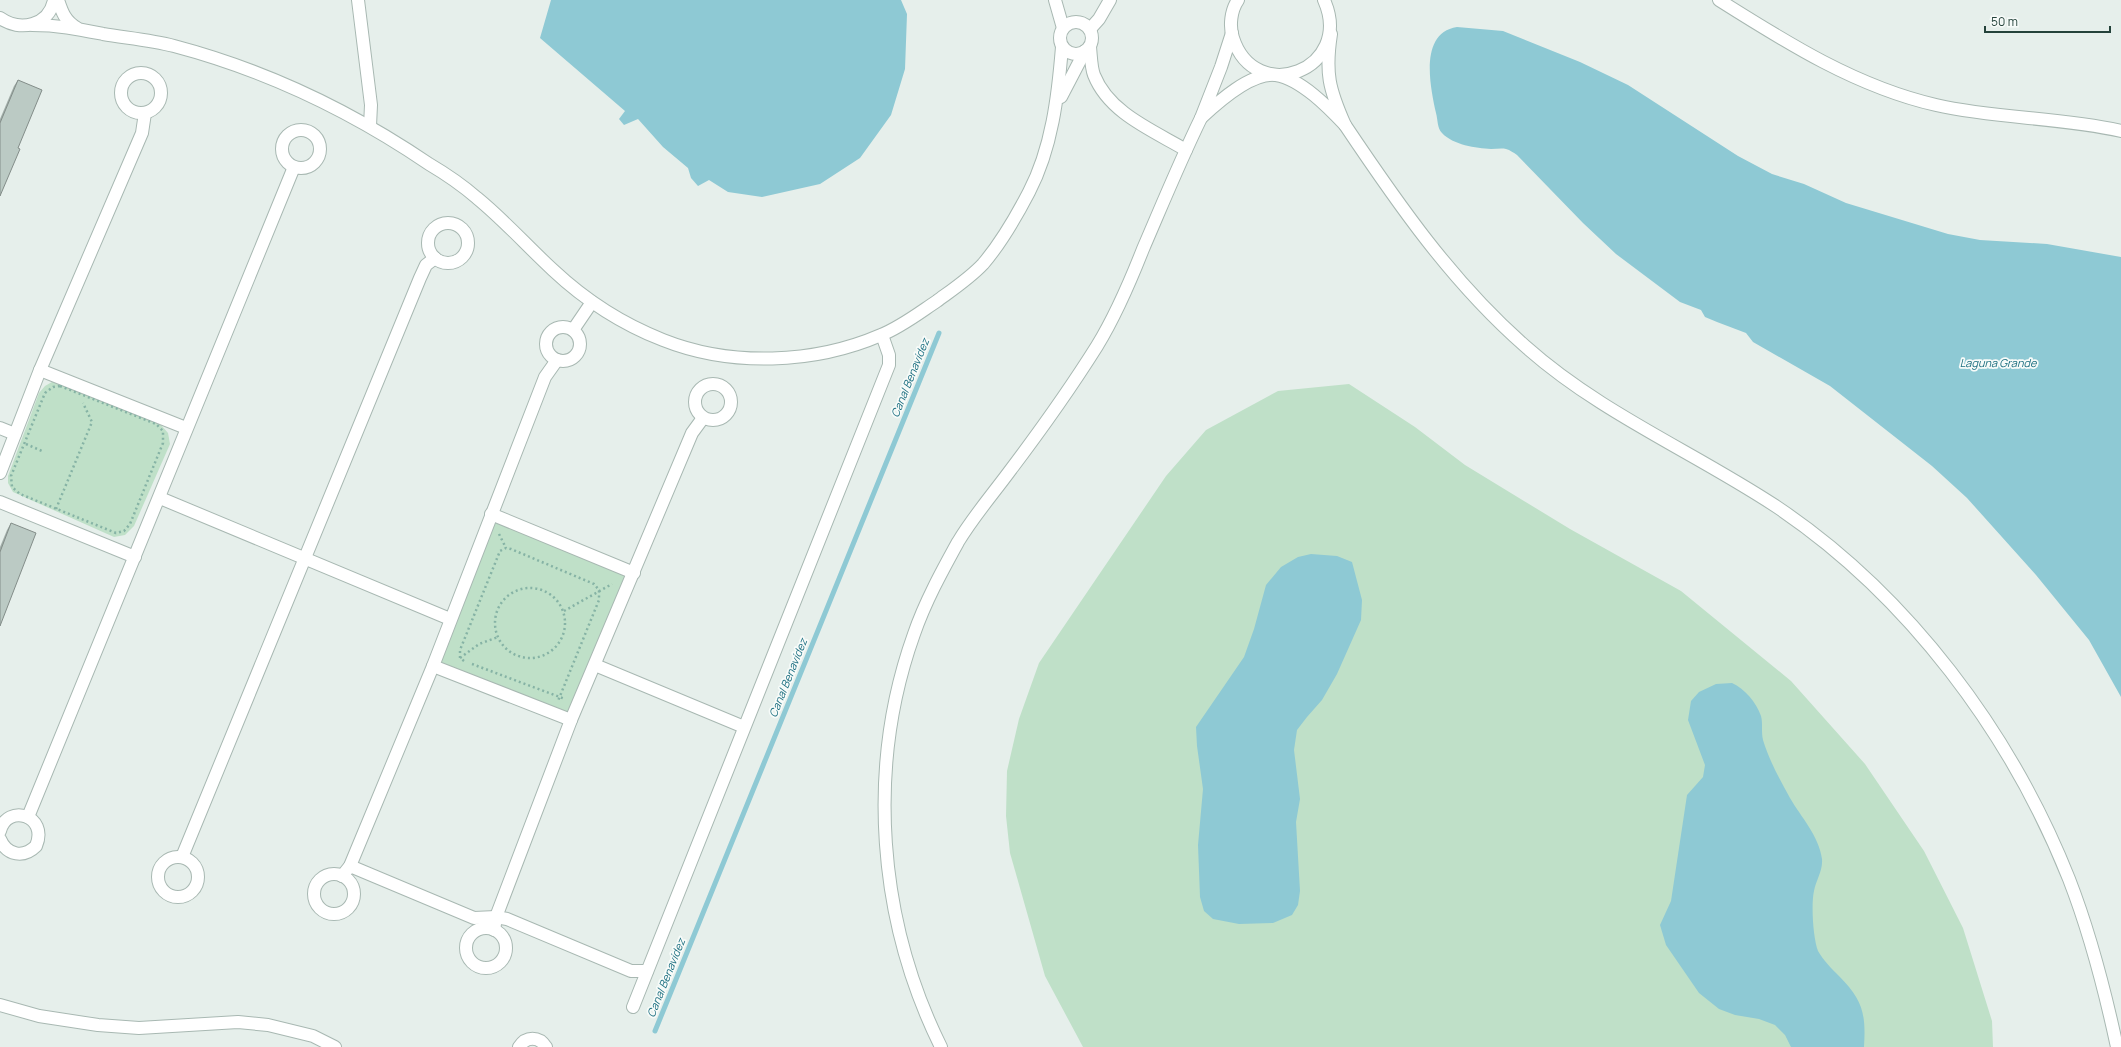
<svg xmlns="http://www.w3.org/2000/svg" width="2121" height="1047" viewBox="0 0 2121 1047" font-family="Manrope,sans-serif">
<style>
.green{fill:#bfe0c8}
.water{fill:#8ec9d4}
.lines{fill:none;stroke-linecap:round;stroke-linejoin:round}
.stream{stroke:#8ec9d4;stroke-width:5}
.minor-casing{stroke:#a8b8b2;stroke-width:14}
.path{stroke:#86b3a5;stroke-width:2.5;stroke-dasharray:2 3;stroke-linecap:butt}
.minor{stroke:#fff;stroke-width:12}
.wall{fill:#a1aea9}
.building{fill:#bbcac4;stroke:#838d89}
.labels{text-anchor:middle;stroke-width:3.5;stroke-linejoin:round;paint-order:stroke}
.water-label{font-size:11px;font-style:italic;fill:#1c6f80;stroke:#f7fbf9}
</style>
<rect width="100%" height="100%" fill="#e6efeb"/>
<g class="green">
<polygon points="52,382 60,382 161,425 168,433 170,444 134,526 125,535 114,537 13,492 8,483 8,476 39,393 45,386"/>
<polygon points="1349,384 1415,427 1465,465 1570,529 1681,591 1791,681 1865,764 1924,851 1963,928 1992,1021 1993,1047 1083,1047 1045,976 1010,853 1006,816 1007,771 1019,719 1039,663 1166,476 1206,430 1278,391"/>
<polygon points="491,514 634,573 571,720 433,666"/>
</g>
<g class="water">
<polygon points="551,0 901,0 907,14 905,69 891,115 860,158 820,184 762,197 728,192 709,180 698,186 691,178 688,168 663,147 638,119 624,125 619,119 625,111 540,38"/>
<path d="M1457 27 1503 31 1580 62 1628 85 1738 156 1772 174 1804 184 1846 203 1948 234 1980 240 2047 244 2121 257V697L2089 640 2036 575 1967 498 1932 466 1830 386 1753 342 1746 333 1717 322 1705 317 1701 310 1680 302 1616 254 1583 223 1517 155C1514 153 1510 150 1506 149 1502 148 1496 149 1491 149 1476 148 1453 145 1442 133 1437 128 1438 120 1436 113 1430 86 1419 33 1457 27Z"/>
<polygon points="1311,554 1337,556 1352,562 1362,600 1361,620 1337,674 1322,700 1307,717 1297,730 1294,750 1300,799 1296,822 1300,891 1298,905 1292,915 1273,923 1239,924 1213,919 1204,911 1200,897 1198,845 1203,789 1197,746 1196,727 1244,657 1254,629 1266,585 1281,567 1298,557"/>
<path d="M1732 683C1745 689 1756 702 1761 716 1763 723 1761 732 1763 740 1769 760 1780 780 1790 798 1801 817 1819 836 1822 859 1823 871 1816 880 1814 891 1811 904 1813 938 1818 951 1823 960 1832 969 1839 976 1863 1000 1866 1014 1864 1047H1791L1785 1035 1775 1025 1759 1019 1735 1015 1719 1009 1699 993 1666 945 1660 925 1671 901 1687 795 1703 777 1705 765 1688 720 1691 701 1699 692 1716 684Z"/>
</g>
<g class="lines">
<polyline class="stream" points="655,1031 939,333"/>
<defs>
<g id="minor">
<path d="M58 0C62 12 65 21 77 28"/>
<polyline points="358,0 371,105 370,126"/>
<polyline points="1055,0 1063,28"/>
<path d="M1238 0C1231 10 1229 26 1233 38 1255 107 1355 70 1324 0"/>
<path d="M1719 0C1787 43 1857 87 1936 105 1997 119 2060 117 2121 131"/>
<path d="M0 18C20 32 49 26 54 0"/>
<circle cx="1076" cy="38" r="16"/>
<path d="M32 25C59 25 78 29 103 34 127 38 151 40 174 46 265 70 351 111 429 164 446 174 462 185 477 198 504 220 527 246 553 270 585 300 622 324 663 340 731 367 814 364 881 335 901 327 919 313 937 301 952 290 970 278 983 264 1001 243 1016 217 1029 192 1052 148 1058 96 1062 47"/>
<polyline points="1090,29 1099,19 1110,0"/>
<path d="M1232 33 1221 67 1201 118C1218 102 1251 72 1276 75 1301 79 1329 108 1345 125 1329 89 1325 73 1331 34"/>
<path d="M1090 47C1091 56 1091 67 1094 75 1109 113 1152 130 1186 150"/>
<circle cx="141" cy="93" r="20"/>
<polyline points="1061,97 1085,51"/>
<path d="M1345 125C1398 204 1452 282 1525 346 1600 413 1694 452 1777 507 1908 595 2011 733 2069 879 2090 933 2105 991 2117 1047"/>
<circle cx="301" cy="149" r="19"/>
<circle cx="448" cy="243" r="20"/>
<circle cx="563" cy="344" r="17"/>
<polyline points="573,330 592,302"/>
<polyline points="40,370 186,428"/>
<circle cx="713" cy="402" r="18"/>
<polyline points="0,428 15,434"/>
<polyline points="0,473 40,370 142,133 145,113"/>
<polyline points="160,498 450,619"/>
<polyline points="0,502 135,557"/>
<polyline points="491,514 634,573"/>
<polyline points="595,665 744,727"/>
<polyline points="433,666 571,720"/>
<polyline points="28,817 294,167"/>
<path d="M0 831C7 803 49 815 36 846 24 858 7 856 0 839"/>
<polyline points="182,857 420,278 426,265 435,258"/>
<circle cx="178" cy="877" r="20"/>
<polyline points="350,866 474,918 496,917 507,919 631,971 647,971"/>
<circle cx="334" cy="894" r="20"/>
<polyline points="342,876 350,866 433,666 545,377 557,360"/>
<circle cx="486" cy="948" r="20"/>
<polyline points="494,930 496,917 571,720 692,433 703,418"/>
<polyline points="0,1005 39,1016 98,1025 139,1028 238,1022 268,1025 313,1036 335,1047"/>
<polyline points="633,1007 889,365 889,355 882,335"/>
<path d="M519 1047C526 1036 539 1036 546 1047"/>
<path d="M941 1047C878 920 866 768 914 634 925 602 942 571 958 542 973 517 992 495 1009 472 1040 431 1070 389 1097 346 1116 315 1130 282 1143 249 1162 205 1180 161 1201 118"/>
</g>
</defs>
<use href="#minor" class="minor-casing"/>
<g class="path">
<polygon points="60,386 156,424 163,431 163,443 130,524 124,531 116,533 20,494 12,487 11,476 45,393 53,387"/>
<polyline points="26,444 42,451"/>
<polyline points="56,509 92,422 83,403"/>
<polyline points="499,534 506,548"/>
<circle cx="530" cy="623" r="35"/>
<polyline points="564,611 612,584"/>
<polyline points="460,658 479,644 498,637"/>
<polyline points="464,661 460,658 460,650 500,551 506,548 511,549 594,584 599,590 599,600 558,701"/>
<polyline points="472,664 565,699"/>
</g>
<use href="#minor" class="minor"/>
</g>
<g class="wall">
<polygon points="18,80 18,148 0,196 0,119 14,86"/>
<polygon points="11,523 0,626 0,547 7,530"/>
</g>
<g class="building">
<polygon points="18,80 42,90 18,148 20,149 0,196 0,123"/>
<polygon points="11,523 36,533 0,626 0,552"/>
</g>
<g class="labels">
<g class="water-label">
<text x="1998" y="367">Laguna Grande</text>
<text transform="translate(910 378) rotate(-68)" y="4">Canal Benavídez</text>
<text transform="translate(788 678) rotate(-68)" y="4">Canal Benavídez</text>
<text transform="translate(666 978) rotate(-68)" y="4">Canal Benavídez</text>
</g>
</g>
<path d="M1985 26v6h125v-6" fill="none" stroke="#24423a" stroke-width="2"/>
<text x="1991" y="26" font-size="12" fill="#24423a" stroke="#f7fbf9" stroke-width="3" paint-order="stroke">50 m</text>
</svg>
